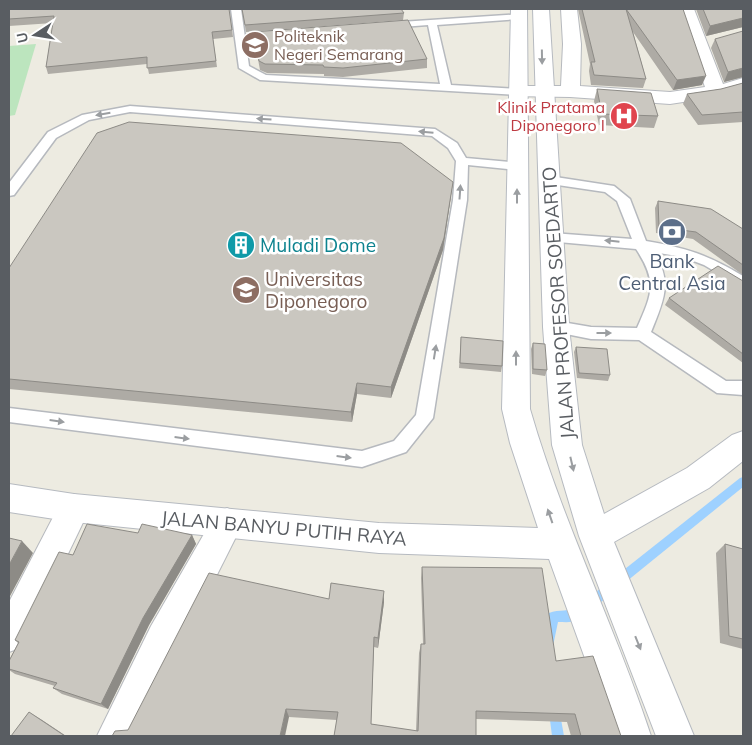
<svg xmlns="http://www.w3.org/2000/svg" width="752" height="745" viewBox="0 0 752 745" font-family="Mulish,sans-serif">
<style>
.green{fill:#bce5be}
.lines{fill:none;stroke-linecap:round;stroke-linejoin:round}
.stream{fill:#9ed1ff;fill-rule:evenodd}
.lane-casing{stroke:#b6b9be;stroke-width:3}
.street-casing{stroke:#b6b9be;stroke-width:2}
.secondary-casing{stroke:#b6bac0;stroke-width:2}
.lane{fill:#fff;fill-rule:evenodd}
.street{fill:#fff;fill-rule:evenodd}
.secondary{fill:#fff;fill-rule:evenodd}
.wall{fill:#aeaba5}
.shaded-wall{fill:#8d8b86}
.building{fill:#cac7c0;stroke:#8d8b86}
.oneway{fill:#9b9ea1}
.labels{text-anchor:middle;stroke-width:5;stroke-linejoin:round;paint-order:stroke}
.far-education-label{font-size:16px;fill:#785e54;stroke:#fff;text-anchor:start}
.far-health-label{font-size:16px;fill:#be3a42;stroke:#fff;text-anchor:end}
.culture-label{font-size:19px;fill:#0d838f;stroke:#fff;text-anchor:start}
.service-label{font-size:19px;fill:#4e5e75;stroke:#fff}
.education-label{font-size:19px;fill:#785e54;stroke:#fff;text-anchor:start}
.street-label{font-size:19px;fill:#595d62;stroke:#fff}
</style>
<rect width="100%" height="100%" fill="#edebe1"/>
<polygon class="green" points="36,44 15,115 9,116 9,46"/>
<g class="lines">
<g class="stream">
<polygon points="743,477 743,487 595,607 591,608 587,607 585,603 587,599 740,478"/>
<path d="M579 607 583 609 585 613C580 624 568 622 558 622L553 646 549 648 545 646 543 642 549 613C559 609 569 612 579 607Z"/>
<polygon points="555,706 559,708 564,736 552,736 549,712 551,708"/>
</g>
<defs>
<g id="lane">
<polygon points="231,9 241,9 249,66 266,75 440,84 428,25 389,28 385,27 385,23 522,14 522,18 519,19 437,25 451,85 517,89 523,92 517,95 260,80 239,68"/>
<polygon points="130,106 435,129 457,143 466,158 521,163 523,166 521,169 517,170 468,165 467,200 433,418 406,452 362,467 9,422 9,408 362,451 394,441 416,415 453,200 456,161 448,148 432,136 130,112 89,120 56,138 14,195 9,196 9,183 48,132 82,115"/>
<path d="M549 176 614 186 630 199 646 241C687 248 708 255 743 276V288L704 265 683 257 653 252C674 281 663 302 651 332L726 381H743V395L717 393 639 340 591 339 551 331 548 327 551 323 556 321 591 327 637 328C652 294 658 282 636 249L547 241 545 238 552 233 632 239 617 201 605 192 544 183 543 180 544 177Z"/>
</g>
<g id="street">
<polygon points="561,9 577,9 581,44 580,86 670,92 705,87 678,9 694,9 723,84 743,78 743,90 716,97 670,104 570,97 510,96 508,92 510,88 517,86 561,86 563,44"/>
<polygon points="74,494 85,498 90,508 30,633 22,647 9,652 9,602 63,498"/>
<polygon points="227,508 238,513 243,523 136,736 97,736 151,626 216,513"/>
</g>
<g id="secondary">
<path d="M511 9H527L530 409C562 521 615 626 651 736H613L549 559 379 553 74 522 9 512V484L74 494 379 523 538 528 510 443 502 409Z"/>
<polygon points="533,9 549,9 569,327 582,445 604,514 687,468 732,435 743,431 743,461 709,488 614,542 694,736 656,736 579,536 552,445 543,327"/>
</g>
</defs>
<use href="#lane" class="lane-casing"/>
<use href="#street" class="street-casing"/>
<use href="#secondary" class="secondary-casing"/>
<use href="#lane" class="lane"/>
<use href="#street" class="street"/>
<use href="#secondary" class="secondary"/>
</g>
<g class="wall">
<polygon points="9,9 229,9 233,37 213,39 217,67 149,74 147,64 48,74 46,67 53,23 9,26"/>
<polygon points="242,9 404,13 403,20 246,32"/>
<polygon points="578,9 683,9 702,85 673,90 633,32 646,79 643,88 591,85 589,71 590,64"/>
<polygon points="696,9 743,9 743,27 706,36"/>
<polygon points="253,32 427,59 427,68 343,77 324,76 324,74 267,73 260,70"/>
<polygon points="715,39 743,77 724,82 711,48"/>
<polygon points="743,83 743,122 698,125 683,104 687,94 721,89"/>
<polygon points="597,89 658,116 654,128 599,125 594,101"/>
<polygon points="453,182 443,250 391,398 357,394 352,422 9,389 9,268"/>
<polygon points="658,201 743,229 743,275 693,239 656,233 655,208"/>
<polygon points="743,281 743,363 665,305 669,298"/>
<polygon points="461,337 502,366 501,372 459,368"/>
<polygon points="533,343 547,370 545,376 532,374 531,349"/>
<polygon points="576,347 610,375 608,381 577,378 574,352"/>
<polygon points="192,535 196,544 149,625 108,709 62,694 53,688 55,686 15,674 9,670 9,661 18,643 15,640 73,555"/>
<polygon points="725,544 743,549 743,649 720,643 716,553"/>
<polygon points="422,567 556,661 621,736 571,736 567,722 476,719 476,736 334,736 337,720 289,717 128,730 329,599 384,602 378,648 374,647 371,724 416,731 419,653 421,644 423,644 421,578"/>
</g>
<g class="shaded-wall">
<polygon points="743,18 743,27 706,36 710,26"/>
<polygon points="743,68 743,77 724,82 728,72"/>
<polygon points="706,76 702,85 673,90 677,80"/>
<polygon points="453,182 443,250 391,398 391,387"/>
<polygon points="357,383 357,394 352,422 351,412"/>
<polygon points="192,535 196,544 149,625 108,709 101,704 143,618"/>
<polygon points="22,541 33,553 9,598 9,565"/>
<polygon points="384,591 384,602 378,648 378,638"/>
<polygon points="286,709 289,717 285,736 280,736"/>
<polygon points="29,712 42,720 66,736 65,736"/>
</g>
<g class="building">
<polygon points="9,9 229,9 232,30 212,32 216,61 147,68 147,57 46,67 54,16 9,19"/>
<polygon points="242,9 401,9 404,13 245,25"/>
<polygon points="582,9 683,9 706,76 677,80 626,9 646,79 594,75 591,62 595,62"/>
<polygon points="703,9 743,9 743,18 710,26"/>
<polygon points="408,20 427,59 343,68 324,67 323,65 265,64 259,61 253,32"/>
<polygon points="743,31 743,68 728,72 715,39"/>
<polygon points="743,83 743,112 702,115 687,94 721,89"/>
<polygon points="597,89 651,93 658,116 602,114"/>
<polygon points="129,122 401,143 453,182 444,238 391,387 357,383 351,412 9,379 9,268 97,133"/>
<polygon points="658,201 711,209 743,229 743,265 696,232 659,227"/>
<polygon points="718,266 743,281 743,354 669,298"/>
<polygon points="461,337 503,341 502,366 460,363"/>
<polygon points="533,343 545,344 547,370 533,369"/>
<polygon points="576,347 607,349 610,375 579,373"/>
<polygon points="87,524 138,533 142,524 192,535 143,618 101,704 53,688 57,683 9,669 9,661 19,642 15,640 59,552 73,555"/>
<polygon points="9,538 22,541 9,565"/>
<polygon points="725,544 743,549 743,639 729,636"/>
<polygon points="422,567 542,568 556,661 593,656 621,736 581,736 575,714 476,711 476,736 334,736 338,712 286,709 280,736 112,736 115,731 128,730 209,573 329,599 331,583 384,591 378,638 374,637 371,724 418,731 421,644 425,644"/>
<polygon points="29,712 65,736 11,736"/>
</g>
<defs><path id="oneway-solid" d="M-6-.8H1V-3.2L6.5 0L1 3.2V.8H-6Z" transform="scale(1.25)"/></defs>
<g class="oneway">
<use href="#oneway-solid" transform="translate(542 57) rotate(89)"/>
<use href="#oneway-solid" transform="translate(103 114) rotate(170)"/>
<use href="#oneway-solid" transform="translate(264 119) rotate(-176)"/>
<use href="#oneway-solid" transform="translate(426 132) rotate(-175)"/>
<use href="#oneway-solid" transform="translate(460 192) rotate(-86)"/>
<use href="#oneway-solid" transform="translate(517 196) rotate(-90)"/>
<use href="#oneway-solid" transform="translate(612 241) rotate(-174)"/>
<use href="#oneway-solid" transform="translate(604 333)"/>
<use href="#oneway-solid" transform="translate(435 352) rotate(-81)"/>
<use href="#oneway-solid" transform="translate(516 358) rotate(-90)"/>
<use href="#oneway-solid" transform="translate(57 421) rotate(8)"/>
<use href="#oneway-solid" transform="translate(182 438) rotate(7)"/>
<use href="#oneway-solid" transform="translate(344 457) rotate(7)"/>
<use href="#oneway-solid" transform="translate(572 464) rotate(77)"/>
<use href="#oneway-solid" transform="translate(550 516) rotate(-109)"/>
<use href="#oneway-solid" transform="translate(638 643) rotate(68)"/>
</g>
<defs>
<symbol id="university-disc" viewBox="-11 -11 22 22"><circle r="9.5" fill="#8d6e63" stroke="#fff"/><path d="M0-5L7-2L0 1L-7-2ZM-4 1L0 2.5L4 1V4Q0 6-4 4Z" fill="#fff"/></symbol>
<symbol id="hospital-disc" viewBox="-11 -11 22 22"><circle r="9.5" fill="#e0444e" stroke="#fff"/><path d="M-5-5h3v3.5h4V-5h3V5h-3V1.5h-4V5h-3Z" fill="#fff"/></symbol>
<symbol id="bank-disc" viewBox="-11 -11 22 22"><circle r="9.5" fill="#5c6f8a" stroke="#fff"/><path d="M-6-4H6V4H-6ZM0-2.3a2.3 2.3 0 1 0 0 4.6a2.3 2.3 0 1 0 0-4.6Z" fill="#fff"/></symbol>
<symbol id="building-disc" viewBox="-11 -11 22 22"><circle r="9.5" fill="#0f9aa8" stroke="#fff"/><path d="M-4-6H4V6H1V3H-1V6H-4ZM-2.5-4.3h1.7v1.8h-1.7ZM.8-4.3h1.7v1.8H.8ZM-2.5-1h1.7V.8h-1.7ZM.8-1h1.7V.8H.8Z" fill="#fff"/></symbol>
</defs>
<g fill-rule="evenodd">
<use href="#university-disc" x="239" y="29" width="32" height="32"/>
<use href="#hospital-disc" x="608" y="100" width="32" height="32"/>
<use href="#bank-disc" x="656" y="216" width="32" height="32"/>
<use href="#building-disc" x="225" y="229" width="32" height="32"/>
<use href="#university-disc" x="230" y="274" width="32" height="32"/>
</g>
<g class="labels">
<g class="far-education-label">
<text x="274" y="42">Politeknik<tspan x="274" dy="18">Negeri Semarang</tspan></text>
</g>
<g class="far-health-label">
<text x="605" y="113">Klinik Pratama<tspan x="605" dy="18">Diponegoro I</tspan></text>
</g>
<g class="culture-label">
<text x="260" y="252">Muladi Dome</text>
</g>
<g class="service-label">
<text x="672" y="268">Bank<tspan x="672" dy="22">Central Asia</tspan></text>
</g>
<g class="education-label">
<text x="265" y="286">Universitas<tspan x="265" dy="22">Diponegoro</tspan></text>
</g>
<g class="street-label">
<text transform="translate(558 303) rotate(-94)" y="7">JALAN PROFESOR SOEDARTO</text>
<text transform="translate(284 528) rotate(5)" y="7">JALAN BANYU PUTIH RAYA</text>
</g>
</g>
<rect width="752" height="745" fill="none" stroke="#595d62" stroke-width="20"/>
<g transform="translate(35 35) rotate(258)" stroke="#ffffff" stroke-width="4" paint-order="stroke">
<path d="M0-4L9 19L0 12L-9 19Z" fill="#595d62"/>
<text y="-8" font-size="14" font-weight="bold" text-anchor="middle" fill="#595d62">U</text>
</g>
</svg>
